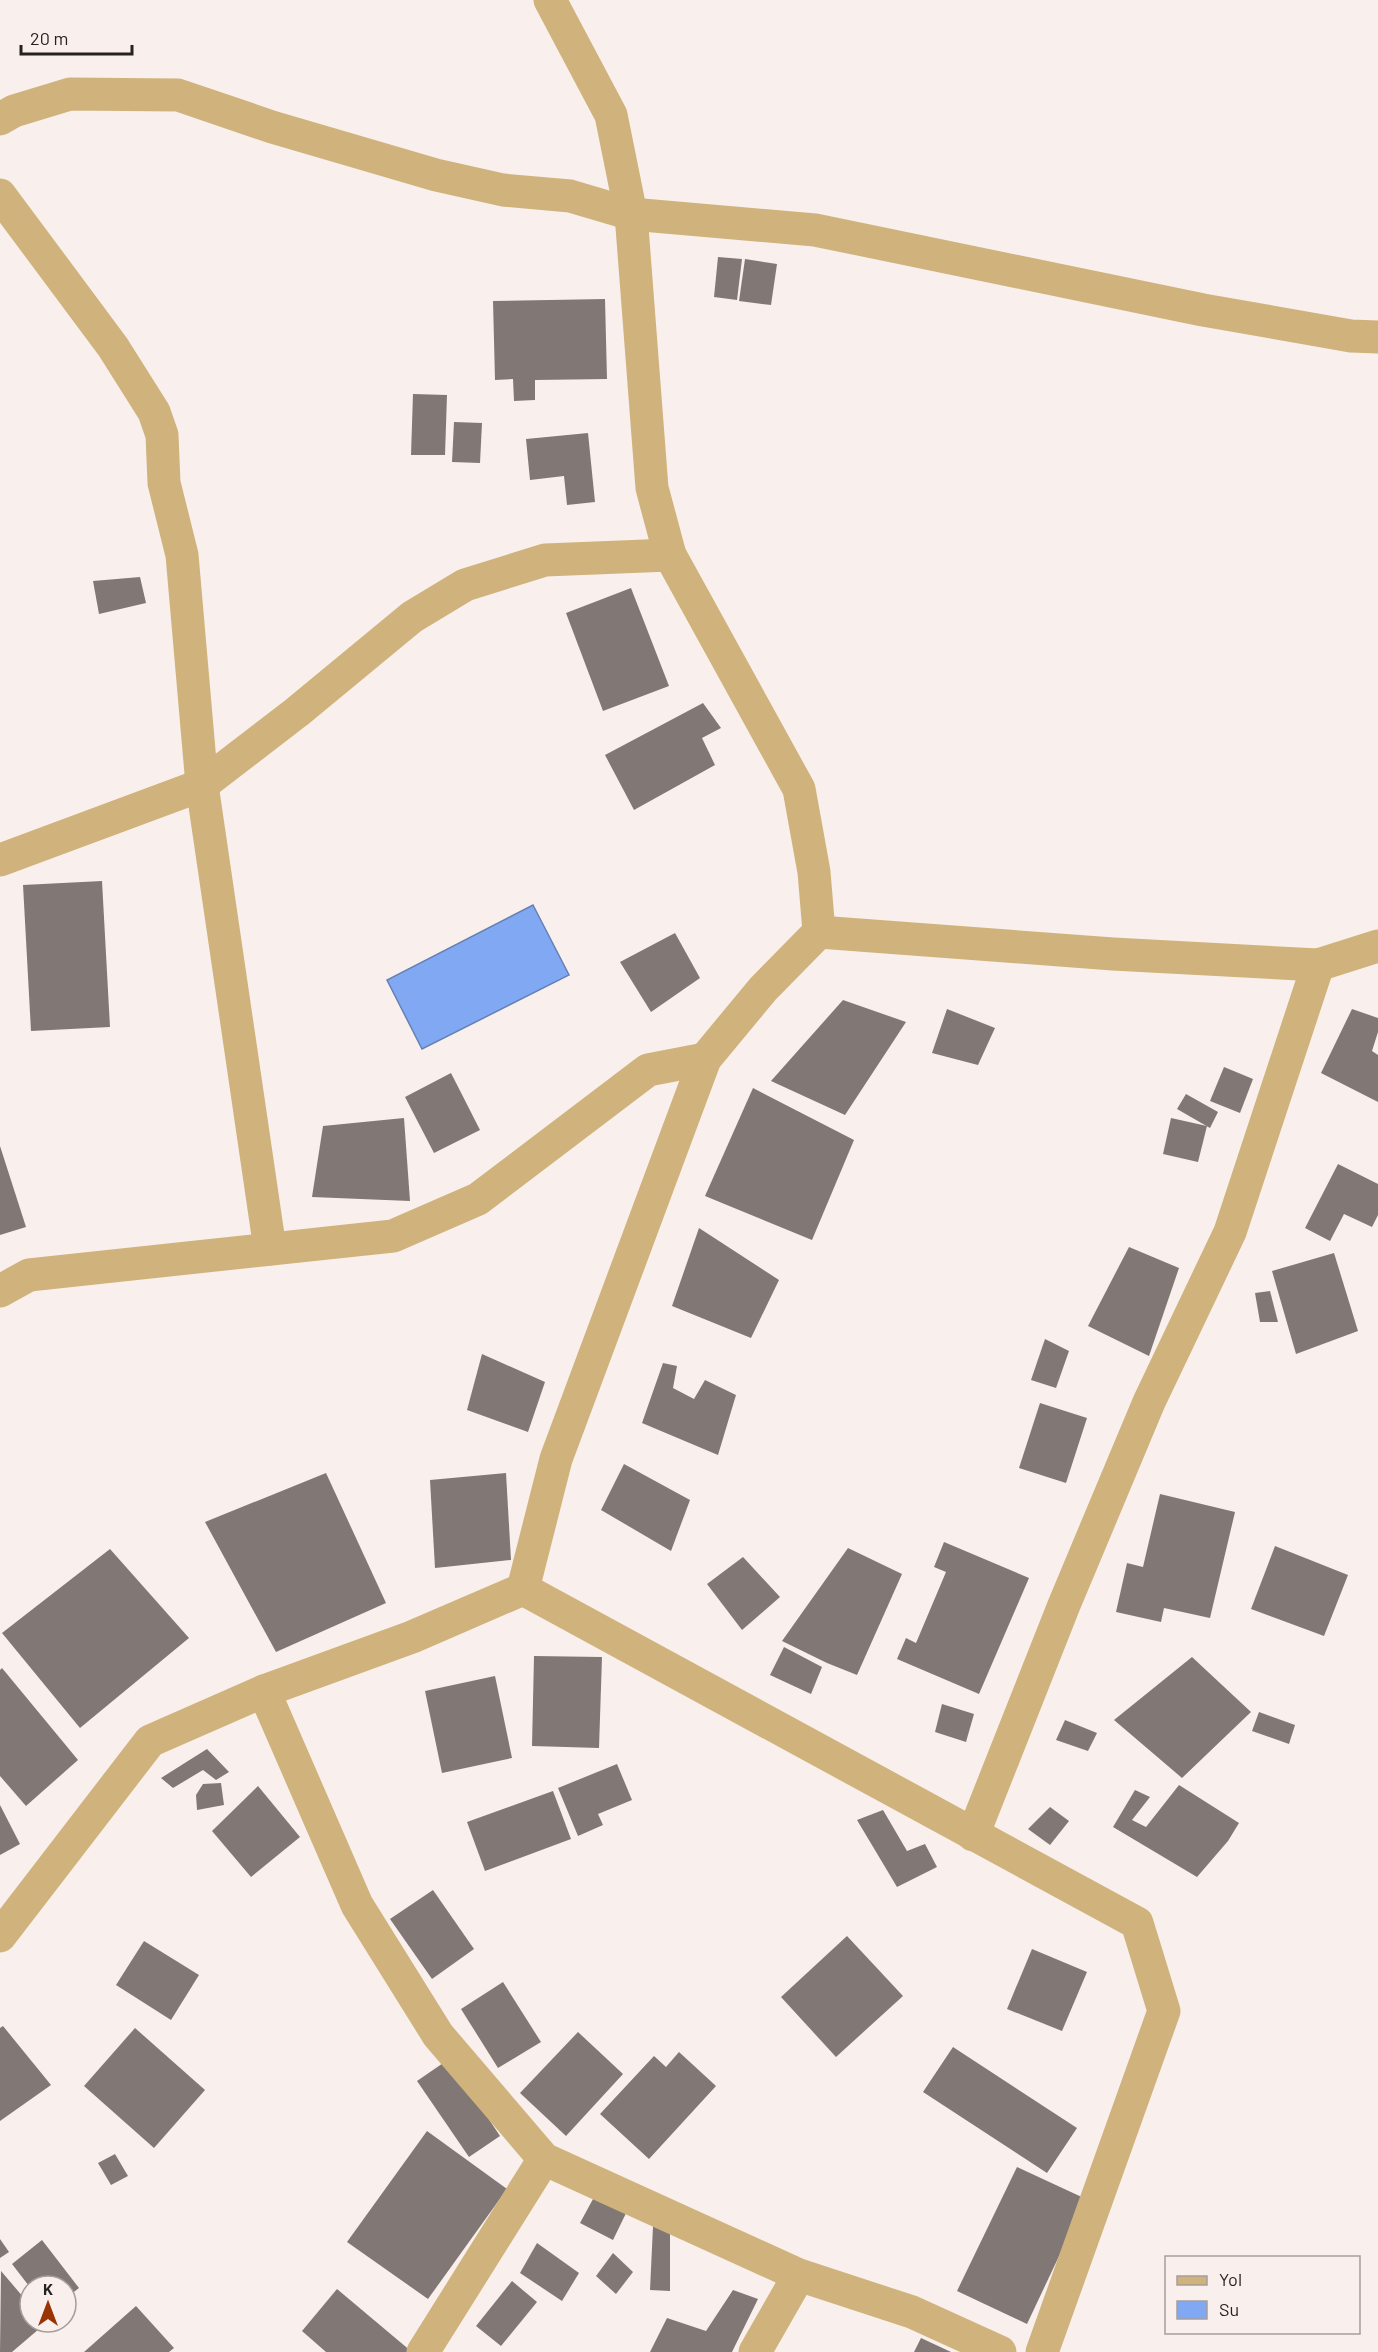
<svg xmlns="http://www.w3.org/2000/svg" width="1378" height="2352" viewBox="0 0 1378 2352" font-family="Barlow,sans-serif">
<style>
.water{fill:#81a9f3;stroke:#6680b4;stroke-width:1.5}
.building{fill:#817876}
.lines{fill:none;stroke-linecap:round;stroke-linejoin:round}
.minor{stroke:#d0b37c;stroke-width:33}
</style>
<rect width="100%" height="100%" fill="#f9f0ed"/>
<polygon class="water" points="533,905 569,975 422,1049 387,980"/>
<g class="building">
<polygon points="718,257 742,259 737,300 714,297"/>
<polygon points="745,259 777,264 771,305 739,301"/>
<polygon points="605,299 607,379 535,380 535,400 514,401 513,379 495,380 493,301"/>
<polygon points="413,394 447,395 445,455 411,455"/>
<polygon points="454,422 482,423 480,463 452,462"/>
<polygon points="588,433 595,502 567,505 564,476 530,480 526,439"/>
<polygon points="140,577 146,603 99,614 93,581"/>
<polygon points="631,588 669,686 603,711 566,613"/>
<polygon points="703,703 721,728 702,738 715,765 634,810 605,755"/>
<polygon points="102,881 110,1027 31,1031 23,885"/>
<polygon points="675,933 700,978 651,1012 620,962"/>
<polygon points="843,1000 906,1022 845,1115 771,1081"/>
<polygon points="947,1009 995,1028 978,1065 932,1053"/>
<polygon points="1352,1009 1378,1018 1378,1032 1372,1051 1378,1055 1378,1102 1321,1073"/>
<polygon points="1224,1067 1253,1079 1240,1113 1210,1101"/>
<polygon points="451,1073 480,1130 434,1153 405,1097"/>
<polygon points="753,1088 854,1140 812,1240 705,1196"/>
<polygon points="1186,1094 1218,1112 1210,1128 1177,1109"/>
<polygon points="404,1118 410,1201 312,1197 323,1126"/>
<polygon points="1171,1118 1207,1126 1198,1162 1163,1154"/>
<polygon points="0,1146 26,1227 0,1235"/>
<polygon points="1338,1164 1378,1184 1378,1215 1372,1227 1344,1214 1330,1241 1305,1228"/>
<polygon points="699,1228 779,1280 751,1338 672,1306"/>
<polygon points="1129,1247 1179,1268 1149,1356 1088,1326"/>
<polygon points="1334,1253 1358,1331 1296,1354 1272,1271"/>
<polygon points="1270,1291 1278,1322 1260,1322 1255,1293"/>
<polygon points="1045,1339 1069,1351 1056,1388 1031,1380"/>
<polygon points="482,1354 545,1382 528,1432 467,1410"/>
<polygon points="663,1363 677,1366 673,1388 694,1399 705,1380 736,1395 718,1455 642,1423"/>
<polygon points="1040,1403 1087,1418 1066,1483 1019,1468"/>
<polygon points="624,1464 690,1500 671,1551 601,1510"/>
<polygon points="326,1473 386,1603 276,1652 205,1522"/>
<polygon points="506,1473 511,1560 435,1568 430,1480"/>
<polygon points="1160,1494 1235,1512 1210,1618 1164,1608 1161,1622 1116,1612 1127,1563 1143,1567"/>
<polygon points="944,1542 1029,1578 979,1694 897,1659 906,1638 916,1643 946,1572 934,1567"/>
<polygon points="1275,1546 1348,1575 1324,1636 1251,1609"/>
<polygon points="848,1548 902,1574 857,1675 827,1663 782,1641"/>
<polygon points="110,1549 189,1638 80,1728 2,1633"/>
<polygon points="743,1557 780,1597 742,1630 707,1584"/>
<polygon points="784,1647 822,1667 811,1694 770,1675"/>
<polygon points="534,1656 602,1657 599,1748 532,1746"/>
<polygon points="1192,1657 1251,1712 1182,1778 1114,1720"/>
<polygon points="2,1668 78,1760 26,1806 0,1776 0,1670"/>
<polygon points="495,1676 512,1758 442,1773 425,1691"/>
<polygon points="942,1704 974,1714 966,1742 935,1732"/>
<polygon points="1259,1712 1295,1725 1289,1744 1252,1731"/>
<polygon points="1065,1720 1097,1733 1088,1751 1056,1740"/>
<polygon points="207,1749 229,1772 216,1780 203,1770 173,1788 161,1778"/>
<polygon points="617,1764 632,1800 598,1814 603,1825 578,1836 558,1788"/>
<polygon points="221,1783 224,1805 197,1810 196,1795 203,1784"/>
<polygon points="1179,1785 1239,1823 1228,1841 1197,1877 1113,1827 1135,1790 1150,1797 1132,1820 1146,1827"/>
<polygon points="258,1786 300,1837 251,1877 212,1831"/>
<polygon points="553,1791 571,1839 485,1871 467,1822"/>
<polygon points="0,1805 20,1844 0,1855"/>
<polygon points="1050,1807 1069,1821 1050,1845 1028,1829"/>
<polygon points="883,1810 907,1851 925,1844 937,1867 897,1887 857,1820"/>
<polygon points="433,1890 474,1949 432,1979 390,1919"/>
<polygon points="847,1936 903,1996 836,2057 781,1997"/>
<polygon points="144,1941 199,1975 171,2020 116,1985"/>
<polygon points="1032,1949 1087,1972 1062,2031 1007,2009"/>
<polygon points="503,1982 541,2042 498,2068 461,2009"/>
<polygon points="3,2026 51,2085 0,2121 0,2028"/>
<polygon points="135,2028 205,2090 154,2148 84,2086"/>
<polygon points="578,2032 623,2074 566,2136 520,2093"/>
<polygon points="953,2047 1077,2128 1047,2173 923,2092"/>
<polygon points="679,2052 716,2086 649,2159 600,2114 654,2056 666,2067"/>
<polygon points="449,2059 500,2136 469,2157 417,2081"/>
<polygon points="427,2131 507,2189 428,2299 347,2242"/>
<polygon points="115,2154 128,2176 111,2185 98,2163"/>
<polygon points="1017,2167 1086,2199 1027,2324 957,2291"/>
<polygon points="599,2188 630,2205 613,2240 580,2223"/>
<polygon points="653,2226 670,2227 670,2291 650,2290"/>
<polygon points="0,2239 9,2252 0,2258"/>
<polygon points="42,2240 79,2288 66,2298 66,2286 29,2286 12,2264"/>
<polygon points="537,2243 579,2273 562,2301 520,2273"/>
<polygon points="613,2253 633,2272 616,2294 596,2276"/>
<polygon points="1,2271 30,2305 30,2322 46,2323 12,2352 0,2352"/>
<polygon points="512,2281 537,2302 501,2346 476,2326"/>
<polygon points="337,2289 412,2352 326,2352 302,2331"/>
<polygon points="733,2290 758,2299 732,2352 650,2352 667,2318 706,2331"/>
<polygon points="136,2306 174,2348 169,2352 84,2352"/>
<polygon points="921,2338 951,2352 914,2352"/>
</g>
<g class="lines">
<g class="minor">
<polyline points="0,119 14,111 70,94 178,95 272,127 436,175 503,190 570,196 631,214 815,230 1203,310 1351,336 1378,337"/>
<polyline points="0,195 113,347 154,412 162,435 164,483 182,555 202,785 270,1249"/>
<polyline points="0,860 202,785 297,712 412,617 465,585 545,560 670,555"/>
<polyline points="819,932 1113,954 1318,965 1378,946"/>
<polyline points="0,1291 29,1275 393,1236 478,1199 648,1070 705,1059"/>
<polyline points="523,1589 1137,1923 1164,2011 1042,2352"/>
<polyline points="264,1691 357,1905 438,2035 544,2159 799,2275 912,2312 1000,2352"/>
<polyline points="973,1835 1064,1605 1149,1402 1230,1232 1318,965"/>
<polyline points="0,1936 150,1741 264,1691 412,1637 523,1589 556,1459 705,1059 763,989 819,932 814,872 799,789 670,555 652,488 631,214 611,115 550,0"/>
<polyline points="423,2352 544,2159"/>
<polyline points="755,2352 799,2275"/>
</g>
</g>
<rect x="1165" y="2256" width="195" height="78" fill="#f9f0ed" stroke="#a59e9b" stroke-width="1.5"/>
<rect x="1177" y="2276" width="30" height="9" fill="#d0b37c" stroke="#a59e9b" stroke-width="1.5"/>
<text x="1219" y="2286" font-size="18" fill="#262221">Yol</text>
<rect x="1177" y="2301" width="30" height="18" fill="#81a9f3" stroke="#a59e9b" stroke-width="1.5"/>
<text x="1219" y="2316" font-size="18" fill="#262221">Su</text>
<g transform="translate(48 2304)"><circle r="28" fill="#f9f0ed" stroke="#a59e9b" stroke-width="1.5"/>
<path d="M0-4.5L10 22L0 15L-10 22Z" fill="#993404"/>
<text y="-9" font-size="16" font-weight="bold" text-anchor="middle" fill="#262221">K</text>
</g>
<path d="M21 45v9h111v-9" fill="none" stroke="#262221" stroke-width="3"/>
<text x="30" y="45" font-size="18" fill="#262221" stroke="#f9f0ed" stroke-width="4.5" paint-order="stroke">20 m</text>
</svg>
